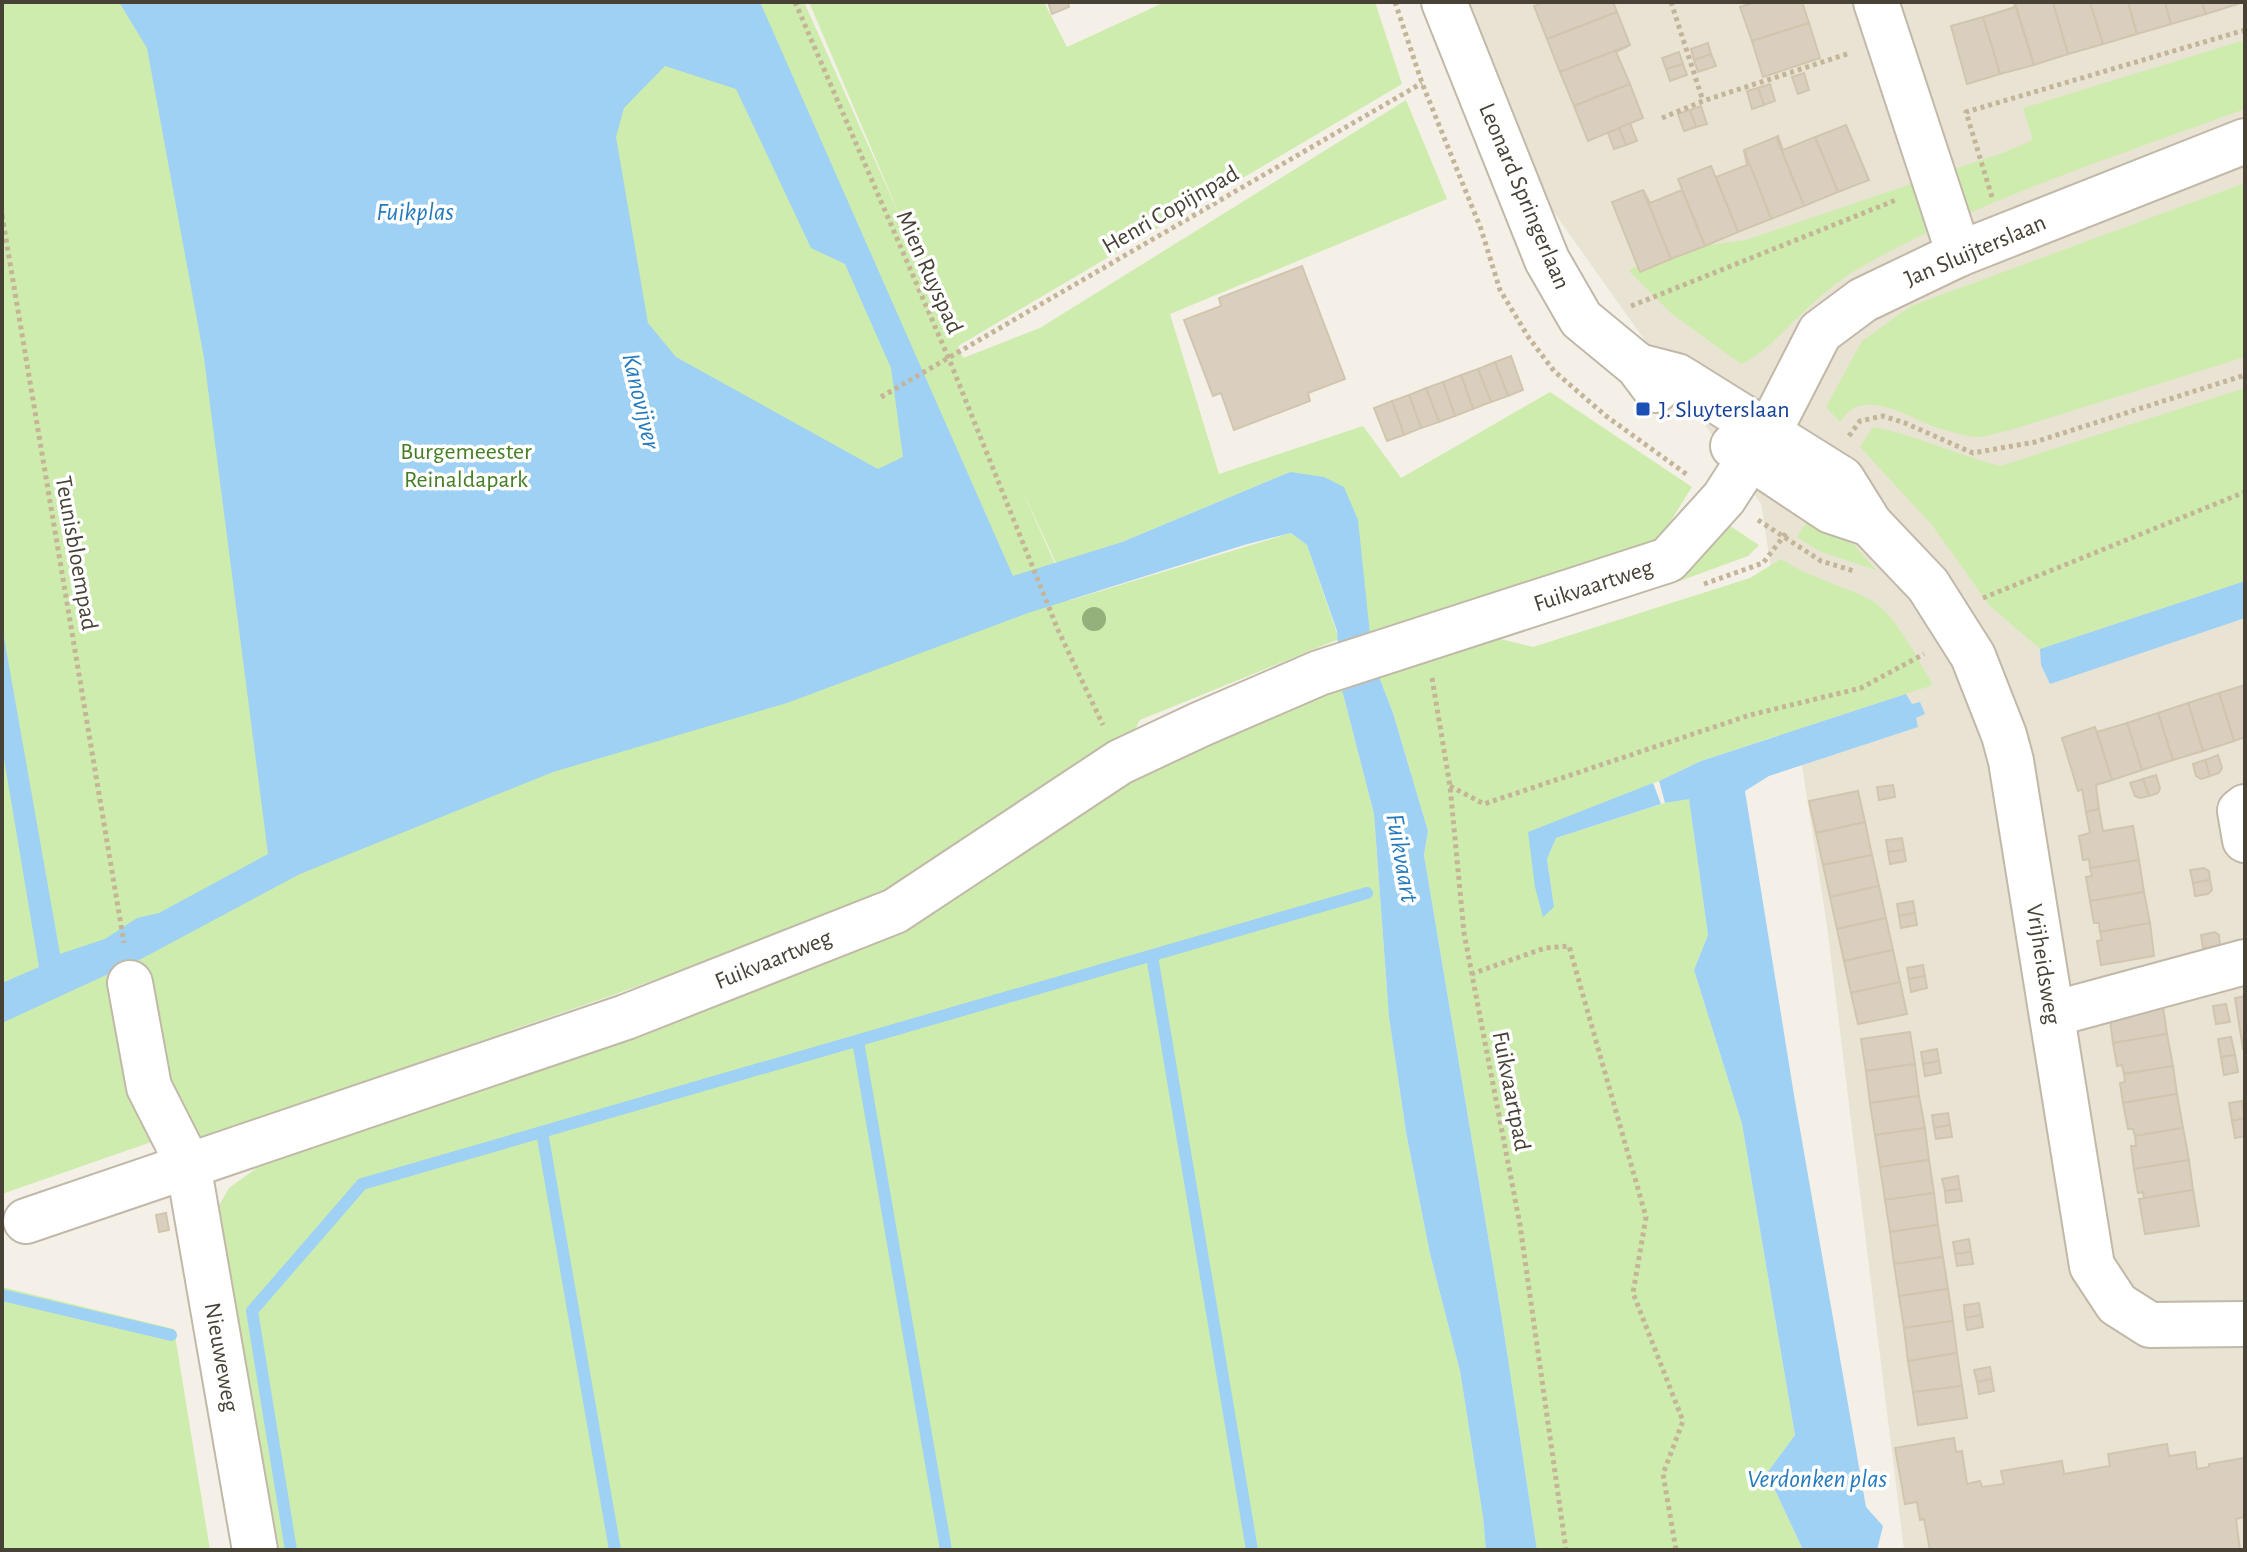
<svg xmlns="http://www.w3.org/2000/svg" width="2247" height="1552" viewBox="0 0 2247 1552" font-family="'Alegreya Sans',sans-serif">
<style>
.residential{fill:#e9e3d4}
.green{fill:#ceecad}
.water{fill:#9fd1f5;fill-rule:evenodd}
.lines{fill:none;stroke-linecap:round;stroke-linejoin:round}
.stream{stroke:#9fd1f5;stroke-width:12}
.building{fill:#dacfbe;stroke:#d2c5ae;stroke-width:2}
.minor-casing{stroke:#c1b8a8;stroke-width:48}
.path{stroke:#c4b599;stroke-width:5;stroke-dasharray:4 4;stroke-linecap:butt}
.minor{stroke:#fff;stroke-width:44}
.tree{fill:#94b17c}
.transit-dot{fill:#1a4fb4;stroke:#fff;stroke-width:3}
.labels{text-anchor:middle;stroke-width:7;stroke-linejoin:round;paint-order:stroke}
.street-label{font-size:24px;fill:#484135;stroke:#fff}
.transit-label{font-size:24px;fill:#164399;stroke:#fff;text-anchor:start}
.park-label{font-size:24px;fill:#457e24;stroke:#fff}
.water-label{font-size:26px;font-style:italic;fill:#267bbc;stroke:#fff}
</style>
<rect width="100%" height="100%" fill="#f4f0e7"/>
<polygon class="residential" points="1444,2 2245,2 2245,1550 1904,1550 1827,926 1761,504 1499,135"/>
<g class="green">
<polygon points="2,2 804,2 903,223 809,2 1044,2 1067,47 1165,2 1375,2 1402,84 958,346 963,358 1040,328 1406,100 1447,199 1170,314 1219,474 1363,426 1401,478 1550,392 1692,487 1655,546 1370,634 1290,472 1122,542 1056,563 1019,483 1071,600 1291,533 1307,545 1339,639 1140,720 1126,746 873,901 613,995 200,1138 166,1086 160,1139 2,1194"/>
<path d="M2245 40V109C2116 156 1984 198 1863 266 1837 280 1815 301 1793 322 1777 338 1761 355 1741 364L1672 314 1629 271 1657 252 1746 240 2005 152 2033 140 2023 108Z"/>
<path d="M2245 183V357L2007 431C1997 433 1985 437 1976 437 1964 436 1949 431 1938 428 1911 419 1862 384 1840 422L1826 407 1862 341 1911 306Z"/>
<path d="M2245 388V581L2040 649 1990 606 1932 525 1860 447 1873 427C1917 435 1957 455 2000 466Z"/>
<polygon points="1812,514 1854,545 1876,570 1821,552 1797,537"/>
<polygon points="1730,526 1759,545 1748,556 1666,586 1663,577 1699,560"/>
<path d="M1781 559C1809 578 1842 585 1871 600 1896 614 1918 661 1933 685L1701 761 1659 781 1529 832 1554 907 1547 859 1556 838 1665 803 1689 798 1708 935 1694 970 1742 1124 1795 1435 1767 1473 1803 1550H1537L1502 1319 1424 855 1428 831 1393 713 1376 669 1484 635 1533 647 1750 578Z"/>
<polygon points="1340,682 1374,814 1389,1016 1406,1132 1430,1254 1460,1371 1483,1517 1486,1550 267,1550 209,1223 229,1188 258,1167 290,1150 876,932 1164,755"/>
<polygon points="2,1287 174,1329 210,1550 2,1550"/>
</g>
<g class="water">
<path d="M119 2H760L1013 576 1122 542 1290 472 1324 477 1344 487 1358 520 1370 634 1376 669 1393 713 1428 831 1424 855 1502 1319 1537 1550H1486L1483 1517 1460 1371 1430 1254 1406 1132 1389 1017 1374 814 1340 682 1337 631 1307 545 1291 533 1244 545 1028 613 787 703 553 772 300 874 143 958 2 1023V983L39 967 2 747V626L60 954 105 939 137 918 159 913 268 854 204 358 147 48ZM665 66 736 89 811 248 845 264 891 368 903 457 878 469 676 357 648 323 616 137 624 108Z"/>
<polygon points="2245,581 2245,618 2050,684 2041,665 2040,649"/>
<polygon points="1906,694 1912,704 1920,702 1925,714 1916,718 1918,727 1769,776 1745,791 1794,1095 1866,1507 1883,1526 1877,1550 1803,1550 1767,1473 1795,1435 1742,1124 1694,970 1708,935 1689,799 1665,803 1659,781 1701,761"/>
<polygon points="1653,783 1661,804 1556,838 1547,859 1554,907 1543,917 1535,887 1528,832"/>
</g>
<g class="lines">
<g class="stream">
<polyline points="1152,956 1252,1550"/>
<polyline points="858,1041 946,1550"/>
<polyline points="542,1132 615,1550"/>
<polyline points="2,1295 171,1335"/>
<polyline points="291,1550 252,1311 362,1184 1367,893"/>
</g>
</g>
<g class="building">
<polygon points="1048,2 1068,2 1069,7 1052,14"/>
<polygon points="1545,2 1613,2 1617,12 1547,39 1534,6"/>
<polygon points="1756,2 1802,2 1809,23 1752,41 1740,7"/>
<polygon points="2014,2 2034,65 2000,74 1983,17 2015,7"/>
<polygon points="2015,2 2053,2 2068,54 2034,65"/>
<polygon points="2053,2 2090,2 2103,44 2068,54"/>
<polygon points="2090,2 2128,2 2137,34 2103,44"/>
<polygon points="2128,2 2165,2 2171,24 2137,34"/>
<polygon points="2165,2 2202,2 2206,14 2171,24"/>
<polygon points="2202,2 2237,2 2238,4 2206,14"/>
<polygon points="1617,12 1630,45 1560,72 1547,39"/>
<polygon points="1983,17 2000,74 1967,84 1951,26"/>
<polygon points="1809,23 1820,58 1763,77 1752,41"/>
<polygon points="1708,43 1711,54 1694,60 1691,49"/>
<polygon points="1630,45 1616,52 1630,84 1574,106 1560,72"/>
<polygon points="1679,52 1683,64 1666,69 1662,58"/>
<polygon points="1711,54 1716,66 1698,72 1694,60"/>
<polygon points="1683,64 1687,75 1670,81 1666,69"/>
<polygon points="1804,73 1809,90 1798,94 1792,77"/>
<polygon points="1630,84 1643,118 1588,141 1574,106"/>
<polygon points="1770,84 1775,101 1764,105 1758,88"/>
<polygon points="1758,88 1764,105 1752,109 1747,91"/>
<polygon points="1701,106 1707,124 1696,127 1690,110"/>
<polygon points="1690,110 1696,127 1684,131 1678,114"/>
<polygon points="1630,123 1637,141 1626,145 1619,128"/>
<polygon points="1846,125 1869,180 1838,192 1815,137"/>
<polygon points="1619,128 1626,145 1614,149 1608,133"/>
<polygon points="1778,136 1783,150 1815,137 1838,192 1804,206 1776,137"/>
<polygon points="1776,137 1804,206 1771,219 1744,150"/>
<polygon points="1744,150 1771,219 1738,232 1716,177 1747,165"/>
<polygon points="1711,166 1738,232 1705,246 1678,179"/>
<polygon points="1643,190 1671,259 1640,272 1612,202"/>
<polygon points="1643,190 1650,203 1682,190 1705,246 1671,259"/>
<polygon points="1302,266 1345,379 1308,393 1310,401 1234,430 1221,393 1213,396 1184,320 1221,306 1219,298"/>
<polygon points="1511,356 1523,390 1508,396 1495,362"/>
<polygon points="1495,362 1508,396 1491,402 1478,369"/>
<polygon points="1478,369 1491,402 1473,409 1461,375"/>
<polygon points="1461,375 1473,409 1455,416 1443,382"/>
<polygon points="1443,382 1455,416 1439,422 1426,388"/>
<polygon points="1426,388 1439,422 1421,428 1409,395"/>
<polygon points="1409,395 1421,428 1404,435 1392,401"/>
<polygon points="1392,401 1404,435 1387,441 1374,408"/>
<polygon points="2245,685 2245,737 2234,741 2219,693"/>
<polygon points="2219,693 2234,741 2203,751 2188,703"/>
<polygon points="2188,703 2203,751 2173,760 2158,713"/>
<polygon points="2158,713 2173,760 2142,770 2127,723"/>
<polygon points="2127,723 2142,770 2112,780 2097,732"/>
<polygon points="2095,727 2112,780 2096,785 2099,809 2086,812 2082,789 2078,791 2062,738"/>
<polygon points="2218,755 2222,768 2219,773 2210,776 2205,760"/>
<polygon points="2205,760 2210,776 2201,779 2196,776 2193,764"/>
<polygon points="2156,775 2160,788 2158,793 2149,796 2143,779"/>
<polygon points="2143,779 2149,796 2140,798 2135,796 2130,783"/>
<polygon points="1893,785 1895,797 1879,800 1877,787"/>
<polygon points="1858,791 1865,822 1816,833 1809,801"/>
<polygon points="2099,809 2103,831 2133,826 2139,860 2090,868 2089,859 2083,860 2079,836 2090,833 2086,812"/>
<polygon points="1865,822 1872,855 1823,865 1816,833"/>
<polygon points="1902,838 1904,850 1888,852 1886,840"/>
<polygon points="1904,850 1906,861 1890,864 1888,852"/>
<polygon points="1872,855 1879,886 1830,897 1823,865"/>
<polygon points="2139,860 2144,892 2090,901 2086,877 2092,876 2090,868"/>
<polygon points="2204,868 2209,871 2210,880 2193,883 2190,870"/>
<polygon points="2210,880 2212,890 2208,894 2195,896 2193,883"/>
<polygon points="1879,886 1886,918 1837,929 1830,897"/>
<polygon points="2144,892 2150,923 2100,932 2099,923 2094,923 2090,901"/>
<polygon points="1913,901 1915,913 1899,916 1897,904"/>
<polygon points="1915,913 1917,925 1901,928 1899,916"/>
<polygon points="1886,918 1893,950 1844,961 1837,929"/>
<polygon points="2150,923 2154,956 2101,965 2097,941 2102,940 2100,932"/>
<polygon points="2215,932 2219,935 2220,945 2203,948 2201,935"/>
<polygon points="1893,950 1900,982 1851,993 1844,961"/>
<polygon points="1923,965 1925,976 1909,979 1907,968"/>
<polygon points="1925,976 1927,988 1911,992 1909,979"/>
<polygon points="1900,982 1907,1014 1858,1024 1851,993"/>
<polygon points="2245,996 2245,1049 2243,1049 2235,998"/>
<polygon points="2162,1000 2167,1034 2113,1043 2110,1020"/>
<polygon points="2226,1004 2230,1022 2216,1024 2213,1006"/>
<polygon points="1910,1032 1915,1064 1866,1071 1861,1039"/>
<polygon points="2167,1034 2173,1066 2124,1074 2122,1065 2117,1066 2113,1043"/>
<polygon points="2231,1037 2235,1055 2221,1057 2218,1039"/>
<polygon points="1937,1049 1939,1061 1923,1064 1921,1052"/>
<polygon points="2235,1055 2238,1072 2224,1075 2221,1057"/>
<polygon points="1939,1061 1941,1073 1925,1076 1923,1064"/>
<polygon points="1915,1064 1919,1096 1870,1103 1866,1071"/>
<polygon points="2173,1066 2177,1094 2123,1103 2120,1083 2125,1082 2124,1074"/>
<polygon points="2177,1094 2183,1128 2135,1136 2133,1129 2128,1129 2123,1103"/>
<polygon points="1919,1096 1925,1128 1875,1135 1870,1103"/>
<polygon points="2242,1101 2245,1118 2232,1121 2229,1103"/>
<polygon points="1948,1113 1950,1125 1934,1128 1932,1115"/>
<polygon points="2245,1118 2245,1136 2235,1138 2232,1121"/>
<polygon points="1950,1125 1952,1137 1936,1139 1934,1128"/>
<polygon points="1925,1128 1929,1160 1880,1167 1875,1135"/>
<polygon points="2183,1128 2189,1160 2134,1169 2131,1146 2136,1146 2135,1136"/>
<polygon points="1929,1160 1934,1193 1885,1200 1880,1167"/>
<polygon points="2189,1160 2193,1190 2144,1198 2143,1192 2138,1193 2134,1169"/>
<polygon points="1958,1176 1960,1189 1945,1191 1942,1179"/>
<polygon points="1960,1189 1962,1201 1946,1203 1945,1191"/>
<polygon points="2193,1190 2199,1226 2145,1234 2139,1199"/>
<polygon points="1934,1193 1938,1225 1890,1232 1885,1200"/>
<polygon points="166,1213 169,1230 159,1232 156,1215"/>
<polygon points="1938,1225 1943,1257 1894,1264 1890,1232"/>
<polygon points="1969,1239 1971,1252 1955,1254 1953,1242"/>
<polygon points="1971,1252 1973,1264 1957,1266 1955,1254"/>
<polygon points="1943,1257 1948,1289 1899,1296 1894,1264"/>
<polygon points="1948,1289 1953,1321 1904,1328 1899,1296"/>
<polygon points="1979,1303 1981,1315 1965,1318 1964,1305"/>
<polygon points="1981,1315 1983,1327 1967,1330 1965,1318"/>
<polygon points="1953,1321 1957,1353 1908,1361 1904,1328"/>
<polygon points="1957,1353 1962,1386 1913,1392 1908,1361"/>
<polygon points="1990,1367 1992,1379 1977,1382 1974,1370"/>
<polygon points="1992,1379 1994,1391 1979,1394 1977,1382"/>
<polygon points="1962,1386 1967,1418 1918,1425 1913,1392"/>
<polygon points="1954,1438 1956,1452 1962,1451 1967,1484 1980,1481 1982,1487 2004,1484 2001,1471 2062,1461 2064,1474 2110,1466 2108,1454 2167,1444 2169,1456 2195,1452 2197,1469 2209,1467 2209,1464 2244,1458 2245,1517 2236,1519 2240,1550 1930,1550 1924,1519 1920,1520 1917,1502 1905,1504 1895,1448"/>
</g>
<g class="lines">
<defs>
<g id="minor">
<polyline points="1444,2 1547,260 1581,319 1638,366 1656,390"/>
<polyline points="1876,2 1959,254"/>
<polyline points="1638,366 1677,376 1842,479 1870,524 1928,585 1973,656 2004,735 2011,761 2092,1266 2117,1304 2150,1325 2245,1324"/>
<polyline points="1733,446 1831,511 1870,524"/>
<polyline points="2245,807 2240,811 2245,840"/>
<polyline points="130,983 149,1087 188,1164 255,1550"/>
<polyline points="2053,1014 2245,962"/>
<polyline points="26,1221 626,1017 895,911 1120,762 1201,724 1319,673 1668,560 1724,498 1778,414 1820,332 1863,300 1959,254 2245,141"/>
</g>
</defs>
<use href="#minor" class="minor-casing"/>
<g class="path">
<polyline points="795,2 949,359 1058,630 1103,725"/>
<polyline points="1395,2 1422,83 1481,229 1500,290 1529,338 1554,371 1606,416 1689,476"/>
<polyline points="1671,2 1703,101"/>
<polyline points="1662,118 1703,101 1850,53"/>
<polyline points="1992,197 1966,112 2245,30"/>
<polyline points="2,215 124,943"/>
<polyline points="1631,306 1896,200"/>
<polyline points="881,397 1422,83"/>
<polyline points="1849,436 1860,421 1883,416 1905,423 1973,453 2035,442 2245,375"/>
<polyline points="1758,520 1821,561 1854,571"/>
<polyline points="1704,584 1763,563 1787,532"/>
<polyline points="1983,598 2245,492"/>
<polyline points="1432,678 1450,786 1464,933 1520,1225 1566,1550"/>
<polyline points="1450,786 1484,804 1750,715 1861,688 1924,654"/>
<polyline points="1471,974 1545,948 1569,946 1646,1217 1633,1293 1683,1421 1663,1474 1676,1550"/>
</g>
<use href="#minor" class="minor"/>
</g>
<circle class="tree" cx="1094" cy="619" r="12"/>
<rect class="transit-dot" x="1635" y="401" width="16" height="16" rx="4"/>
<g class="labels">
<g class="street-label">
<text transform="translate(1525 196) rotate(67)" y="8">Leonard Springerlaan</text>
<text transform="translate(1170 209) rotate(-30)" y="8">Henri Copijnpad</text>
<text transform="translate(1975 250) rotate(-23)" y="8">Jan Sluijterslaan</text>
<text transform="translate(930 272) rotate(66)" y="8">Mien Ruyspad</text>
<text transform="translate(77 553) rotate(80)" y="8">Teunisbloempad</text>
<text transform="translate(1593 585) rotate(-18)" y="8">Fuikvaartweg</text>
<text transform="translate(773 959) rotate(-22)" y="8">Fuikvaartweg</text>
<text transform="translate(2044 964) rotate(81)" y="8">Vrijheidsweg</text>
<text transform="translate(1512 1091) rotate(79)" y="8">Fuikvaartpad</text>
<text transform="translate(222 1357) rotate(80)" y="8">Nieuweweg</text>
</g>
<g class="transit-label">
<text x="1659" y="417">J. Sluyterslaan</text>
</g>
<g class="park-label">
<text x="466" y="459">Burgemeester<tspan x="466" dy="28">Reinaldapark</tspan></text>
</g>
<g class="water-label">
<text x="415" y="220">Fuikplas</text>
<text transform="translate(642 401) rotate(77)" y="9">Kanovijver</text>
<text transform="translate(1403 858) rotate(80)" y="9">Fuikvaart</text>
<text x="1817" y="1487">Verdonken plas</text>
</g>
</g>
<rect width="2247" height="1552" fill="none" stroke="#484135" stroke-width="8"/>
</svg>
